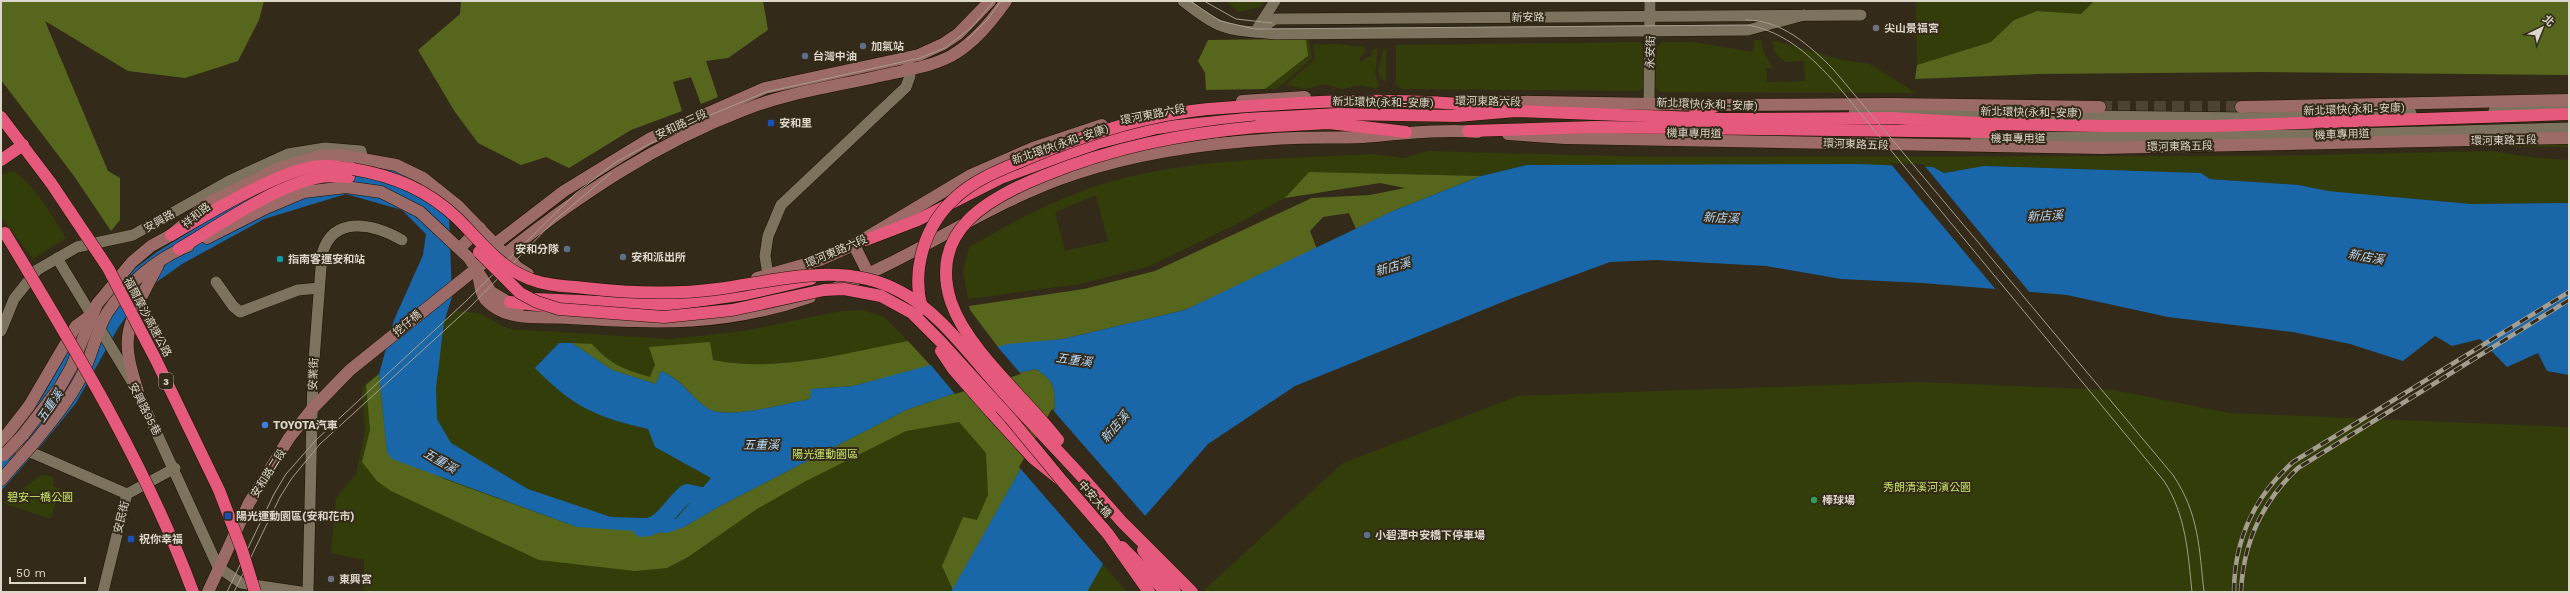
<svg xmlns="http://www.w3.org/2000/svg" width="2570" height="593" viewBox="0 0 2570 593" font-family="'Work Sans','Noto Sans TC',sans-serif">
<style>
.green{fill:#323d09;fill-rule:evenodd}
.forest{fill:#56671d}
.water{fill:#1967a8}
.pier{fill:#342a19}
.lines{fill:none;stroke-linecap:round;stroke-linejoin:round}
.river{stroke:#1967a8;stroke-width:18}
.secondary-tunnel{stroke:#4d4434;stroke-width:12;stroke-dasharray:12 6;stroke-linecap:butt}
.street-casing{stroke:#1c1303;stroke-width:12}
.secondary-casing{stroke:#1c1303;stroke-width:13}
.highway-casing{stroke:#1c1303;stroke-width:13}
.street{stroke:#7d725e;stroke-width:11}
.secondary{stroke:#9c6a67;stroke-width:12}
.highway{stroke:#e4597c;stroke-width:12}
.tram{stroke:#a49d90;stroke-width:1}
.rail-casing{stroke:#a49d90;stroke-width:4.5}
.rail{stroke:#342a19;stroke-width:3;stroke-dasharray:9;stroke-linecap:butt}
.secondary-bridge-casing{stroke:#1c1303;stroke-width:13;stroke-linecap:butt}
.highway-bridge-casing{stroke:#1c1303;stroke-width:13;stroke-linecap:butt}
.secondary-bridge{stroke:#9c6a67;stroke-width:12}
.highway-bridge{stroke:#e4597c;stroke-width:12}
.worship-dot{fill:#6b7280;stroke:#342a19;stroke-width:1.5}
.service-dot{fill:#5c6f8a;stroke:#342a19;stroke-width:1.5}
.transit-dot{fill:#1a4fb4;stroke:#342a19;stroke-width:1.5}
.culture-dot{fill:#0f9aa8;stroke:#342a19;stroke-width:1.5}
.shop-dot{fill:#3f7fe0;stroke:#342a19;stroke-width:1.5}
.leisure-dot{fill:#2e9e5b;stroke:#342a19;stroke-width:1.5}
.labels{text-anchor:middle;stroke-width:4;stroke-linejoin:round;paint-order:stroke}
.shield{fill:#342a19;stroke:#aaa296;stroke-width:1}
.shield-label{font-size:10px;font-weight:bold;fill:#dcd6cb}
.street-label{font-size:11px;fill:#dcd6cb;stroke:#342a19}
.poi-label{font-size:11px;font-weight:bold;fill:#dcd6cb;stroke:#342a19;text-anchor:start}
.park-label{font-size:11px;fill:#c4e467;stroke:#342a19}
.water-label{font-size:12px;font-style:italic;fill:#b6d9fc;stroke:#342a19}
</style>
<rect width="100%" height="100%" fill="#342a19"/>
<g class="green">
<polygon points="1225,1 1265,1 1260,7 1239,12"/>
<polygon points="1916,1 2094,1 2081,15 2037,11 2014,20 1991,42 1917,65"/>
<polygon points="1306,39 1309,39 1312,58 1277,89 1265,89 1308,57"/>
<polygon points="1754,40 1761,40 1764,53 1773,68 1766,68 1767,82 1805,81 1804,61 1785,62 1775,53 1772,40 1842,60 1870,64 1916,93 1660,92 1655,87 1657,47 1662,42 1694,42 1753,52"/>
<polygon points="1640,42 1646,49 1645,86 1639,91 1402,89 1396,84 1396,45"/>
<path d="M1313 44C1322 45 1329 44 1338 44 1347 44 1354 48 1363 46L1366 50 1359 59 1361 62 1367 57H1371L1372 51 1378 47 1375 74 1379 86 1375 89 1361 85 1342 89 1324 84 1306 89 1286 85 1315 59Z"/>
<polygon points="1386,48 1386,82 1380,78 1378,70 1383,50"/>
<polygon points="2569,141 2569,147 2438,146"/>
<path d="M1428 151 1652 157 2259 156 2491 151 2537 158 2569 160V203L2471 204 2328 191 2299 185 2210 179 2201 173 1985 166 1944 173 1933 167 1527 165 1481 176 1309 172 1285 198 1239 223 1150 266 1080 284 968 299 963 271 969 247C1005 227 1041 206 1080 192 1172 157 1276 160 1372 154L1404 158ZM1096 195 1108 241 1065 251 1055 212Z"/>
<path d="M13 171C37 187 51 215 66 238L33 259 1 217V175Z"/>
<polygon points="863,310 884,317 908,341 1127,592 364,592 364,560 331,553 336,498 356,474 365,430 362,387 456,311 479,313 509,329 671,339 744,331 841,311"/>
<polygon points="1919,382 2114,390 2229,413 2569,427 2569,592 1207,592 1205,589 1343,463 1518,396"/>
<polygon points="43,474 53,477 53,486 60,489 51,519 3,503"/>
</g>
<g class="forest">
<polygon points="1,1 264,1 259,20 238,61 185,78 128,71 45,21 108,171 120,178 120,220 111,231 74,176 1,80"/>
<polygon points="461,1 763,1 768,30 728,58 706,61 718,97 701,104 691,77 673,82 682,111 631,130 569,168 546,157 521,165 478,143 455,112 418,50 460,14"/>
<polygon points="2094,1 2569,1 2569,75 2263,72 2039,74 1915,79 1917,65 1991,42 2014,20 2037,11 2081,14"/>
<polygon points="1306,39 1308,56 1265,89 1206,90 1205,73 1198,61 1208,40"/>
<polygon points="1309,172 1481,176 1393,211 1356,229 1349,213 1323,217 1310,231 1317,249 1185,310 1063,339 998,347 970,310 969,306 1084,289 1155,271 1312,198 1370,195 1405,188 1380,183 1285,198"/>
<path d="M908 341 931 366 853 386 812 389 810 399C789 403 727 420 709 409 691 398 684 380 661 371L656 384 612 370 572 343 592 344C611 365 623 369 650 377L655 365 649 347 710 342 713 360C778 373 845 353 908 341Z"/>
<path d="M1036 369C1055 382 1054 385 1055 407L953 590 942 566 963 517 977 520 988 495 986 453 959 422 906 431 806 481 757 509 688 557 667 568 635 571 539 560 391 491 377 481 362 462 370 430 366 385 379 374 387 452 447 480 577 527H684L720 506 906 410 1008 375Z"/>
</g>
<path class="water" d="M353 157 397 165 436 193 449 215 452 297 444 322 436 388 437 419 451 443 528 489 611 517 676 519 711 478 655 447 648 429C596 417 573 407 535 368L559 343H572L612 370 656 384 661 371C683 380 691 398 709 409 727 420 789 403 810 399L811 389 853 386 1008 344 1063 339 1185 310 1393 211 1481 176 1527 165 1857 164 1933 167 1944 173 1984 166 2201 173 2210 179 2299 185 2328 191 2471 204 2569 203V375L2547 371 2538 353 2507 367 2480 339 2452 346 2435 336 2403 361 2350 344 2293 332 2168 317 2067 295 1923 283 1841 279 1766 266 1656 260 1610 262 1510 299 1295 386 1208 444 1103 564 1087 592H951L1055 408C1054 385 1055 382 1036 369L1008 375 906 410 720 506 684 527 667 533 577 527 392 459 387 452 379 374 394 320 423 255 426 234 402 210 346 194 264 219 182 264 144 291 118 328 76 403 44 442 1 491V444L41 399 102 293 157 252 284 174Z"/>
<g class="pier">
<polygon points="1890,163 1923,164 2031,294 1997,291"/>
<polygon points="996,345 1021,374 955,394 930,364"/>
<polygon points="1052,409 1147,518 1104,565 1019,467"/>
</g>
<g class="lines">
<path class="river" d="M642 528C664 527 671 505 687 493L711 498 719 492"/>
<polyline class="secondary-tunnel" points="2100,107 2241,107"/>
<defs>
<g id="street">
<path d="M1183 1C1223 33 1227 29 1276 34L1748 30 1804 15"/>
<polyline points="1257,29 1275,1"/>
<polyline points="1256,32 1275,19 1861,15"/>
<polyline points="1649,103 1650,1"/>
<polyline points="2494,111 2569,107"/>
<polyline points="1854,113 2250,118 2411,113"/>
<polyline points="1976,138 2309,135 2569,128"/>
<polyline points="57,258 137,390 218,567 241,583 301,592"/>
<polyline points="768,275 765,256 768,236 781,205 906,87 910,76 908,61"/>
<polyline points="216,282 233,306 240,312 298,290 319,288"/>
<polyline points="1,331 14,299 37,270 77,247 133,235 229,181 288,154 325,148 361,151 363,159"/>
<polyline points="4,444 35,454 127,494"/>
<polyline points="103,592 127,494 175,468"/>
<path d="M308 592 313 373 322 254C333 214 374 224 402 240"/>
</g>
<g id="secondary">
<polyline points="1242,101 1305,97"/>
<polyline points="1470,101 1718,105 1892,104 2100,107"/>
<polyline points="2241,107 2569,100"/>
<polyline points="1508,134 1565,138 2102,148 2569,138"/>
<polyline points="207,238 266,208 304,192 346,187 381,192 420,212 469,258 491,292 518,308"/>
<polyline points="854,245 868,273"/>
<polyline points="460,248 480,228"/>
<polyline points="492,251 495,244 564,191 649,139 765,88 919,55 943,44 958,34 990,1"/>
<path d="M498 256 505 254C579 195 655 144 744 110 788 92 838 86 884 75 907 70 930 67 951 56 974 43 991 22 1006 1"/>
<path d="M477 268C479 277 480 294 486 300 508 323 541 316 569 318 659 323 723 327 810 297"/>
<polyline points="757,278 820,260 854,245 971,175 1033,148 1102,125"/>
<path d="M833 289C916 257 989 202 1074 174 1145 150 1221 141 1295 138 1317 137 1340 138 1363 137 1401 134 1439 129 1478 132"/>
<path d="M138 392C133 375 126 356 128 337 131 312 147 287 158 265"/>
<polyline points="23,435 60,387 71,368 97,304 132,262 151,246 171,235 209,203 282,167 320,156 340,155 396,165 423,178 458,206 517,267 528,274"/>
<polyline points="1,442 29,406 76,326 91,315"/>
<path d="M33 444C51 422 68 402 81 377 92 357 95 333 107 313 124 286 159 257 188 246"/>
<polyline points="1,480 15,464"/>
<polyline points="208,592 249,503 289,438 312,409 350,370 482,264"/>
</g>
<g id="highway">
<path d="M1208 109C1301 102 1400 95 1493 108"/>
<polyline points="1694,115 1718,105"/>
<polyline points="1,117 51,183"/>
<polyline points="1256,127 1329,123 1406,132"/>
<polyline points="1468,131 1595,127 1990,132"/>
<polyline points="1,160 23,145"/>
<path d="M171 235C204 216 286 166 322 166 332 165 343 168 353 169"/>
<polyline points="866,240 918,220 1003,177 1097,143 1157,128 1246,119 1338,114 1457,116 1516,111 1723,119 1892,118 1993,124 2103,126 2215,126 2569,114"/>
<path d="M179 249C218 226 277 184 321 177 330 175 340 177 349 177"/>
<polyline points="536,299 668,305 746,294 811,279"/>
<polyline points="510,302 546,306"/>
<polyline points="990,411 1033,458 1063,482 1108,534 1149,592"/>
<polyline points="1083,478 1122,522 1192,592"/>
<polyline points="1122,547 1164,590"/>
<polyline points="1143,550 1175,592"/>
</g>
</defs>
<use href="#street" class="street-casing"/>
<use href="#secondary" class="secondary-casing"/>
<use href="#highway" class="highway-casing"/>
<use href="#street" class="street"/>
<use href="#secondary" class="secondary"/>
<use href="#highway" class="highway"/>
<g class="tram">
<path d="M1190 1 1220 21 1255 29 1748 25C1786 32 1812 57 1837 85L2164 481C2186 515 2188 553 2192 592"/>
<polyline points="1204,1 1236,19 1272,23"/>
<path d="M1746 20C1782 20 1809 45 1833 69L2173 475C2199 514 2199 547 2204 592"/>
<polyline points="967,40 988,19 1001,1"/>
<polyline points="227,592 274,494 286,474 316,440 465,302 575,194 616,162 679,128 766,92 920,58 945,48 972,27 994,1"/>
<polyline points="234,592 280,497 292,478 320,444 470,307 555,220 611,173"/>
</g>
<defs>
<g id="rail">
<path d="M2234 592C2234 539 2254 497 2293 462L2569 292"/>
<path d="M2241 592C2243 542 2262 502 2298 468L2569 300"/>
</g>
</defs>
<use href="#rail" class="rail-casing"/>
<use href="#rail" class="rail"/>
<defs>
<g id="secondary-bridge">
<polyline points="4,455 23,435"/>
<polyline points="15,464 33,444"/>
</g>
<g id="highway-bridge">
<path d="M353 169C394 176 428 190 458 219 480 241 500 268 530 279 547 286 567 286 585 288 629 293 673 295 717 289 778 281 843 260 901 292 939 312 967 352 996 384 1024 416 1054 446 1083 478"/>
<polyline points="51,183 108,268 156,360 219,490 242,550 255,592"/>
<path d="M5 233C75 349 146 465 193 592"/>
<polyline points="479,252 520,293 537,302 559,309 664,317 732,310 824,290 844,289 881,296 912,313 940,341 1010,418 1063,482"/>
<path d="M922 309C911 269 925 225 955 198 974 180 1000 170 1024 160 1083 135 1144 115 1208 109"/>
<polyline points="941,351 953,369 990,411"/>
<path d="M1058 440C1026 398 968 351 951 302 928 231 988 198 1043 176 1114 147 1180 134 1256 127"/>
</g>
</defs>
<use href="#secondary-bridge" class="secondary-bridge-casing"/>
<use href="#highway-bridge" class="highway-bridge-casing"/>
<use href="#secondary-bridge" class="secondary-bridge"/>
<use href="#highway-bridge" class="highway-bridge"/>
</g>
<g class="worship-dot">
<circle cx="1876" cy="28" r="4"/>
<circle cx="331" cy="579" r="4"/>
</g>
<g class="service-dot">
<circle cx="863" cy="46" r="4"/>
<circle cx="805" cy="56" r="4"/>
<circle cx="567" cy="249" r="4"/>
<circle cx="623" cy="257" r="4"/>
<circle cx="1367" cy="535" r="4"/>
</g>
<g class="transit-dot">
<rect x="767" y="119" width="8" height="8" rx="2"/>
<rect x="224" y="512" width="8" height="8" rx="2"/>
<rect x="127" y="535" width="8" height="8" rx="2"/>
</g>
<circle class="culture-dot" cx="280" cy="259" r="4"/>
<circle class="shop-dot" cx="265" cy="425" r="4"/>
<circle class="leisure-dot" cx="1814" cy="500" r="4"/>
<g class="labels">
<rect class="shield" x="159" y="373" width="14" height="16" rx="3"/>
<g class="shield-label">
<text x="166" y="385">3</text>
</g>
<g class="street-label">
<text transform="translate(1528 17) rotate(-1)" y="4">新安路</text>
<text transform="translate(1650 52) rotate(-88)" y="4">永安街</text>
<text transform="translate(1488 101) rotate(1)" y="4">環河東路六段</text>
<text transform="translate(1383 102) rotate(1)" y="4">新北環快(永和-安康)</text>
<text transform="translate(1707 104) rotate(2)" y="4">新北環快(永和-安康)</text>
<text transform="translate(2354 109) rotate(-2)" y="4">新北環快(永和-安康)</text>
<text transform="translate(2031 112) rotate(1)" y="4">新北環快(永和-安康)</text>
<text transform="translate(1153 114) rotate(-11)" y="4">環河東路六段</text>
<text transform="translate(681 124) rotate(-25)" y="4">安和路三段</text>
<text transform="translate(1694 133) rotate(1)" y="4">機車專用道</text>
<text transform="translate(2342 134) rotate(-2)" y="4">機車專用道</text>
<text x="2018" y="142">機車專用道</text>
<text transform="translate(2504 140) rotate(-1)" y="4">環河東路五段</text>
<text transform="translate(1060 144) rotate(-19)" y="4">新北環快(永和-安康)</text>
<text transform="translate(1856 144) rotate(2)" y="4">環河東路五段</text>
<text transform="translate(2180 146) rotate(-1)" y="4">環河東路五段</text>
<text transform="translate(196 215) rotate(-39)" y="4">祥和路</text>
<text transform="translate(159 221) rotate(-29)" y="4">安興路</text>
<text transform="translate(836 251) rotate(-23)" y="4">環河東路六段</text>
<text transform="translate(148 317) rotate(62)" y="4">福爾摩沙高速公路</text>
<text transform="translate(407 323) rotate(-40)" y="4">挖仔橋</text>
<text transform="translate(313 374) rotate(-87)" y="4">安業街</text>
<text transform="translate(145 409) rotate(63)" y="4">安興路95巷</text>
<text transform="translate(268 473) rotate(-58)" y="4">安和路二段</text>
<text transform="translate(1095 499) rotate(49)" y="4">中安大橋</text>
<text transform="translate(121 517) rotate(-76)" y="4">安民街</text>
</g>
<g class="poi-label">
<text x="1884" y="32">尖山景福宮</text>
<text x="871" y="50">加氣站</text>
<text x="813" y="60">台灣中油</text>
<text x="779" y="127">安和里</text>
<text x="559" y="253" text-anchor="end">安和分隊</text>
<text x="631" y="261">安和派出所</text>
<text x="288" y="263">指南客運安和站</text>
<text x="273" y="429">TOYOTA汽車</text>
<text x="1822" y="504">棒球場</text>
<text x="236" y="520">陽光運動園區(安和花市)</text>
<text x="1375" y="539">小碧潭中安橋下停車場</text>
<text x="139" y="543">祝你幸福</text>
<text x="339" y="583">東興宮</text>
</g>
<g class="park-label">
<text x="825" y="458">陽光運動園區</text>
<text x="1927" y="491">秀朗清溪河濱公園</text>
<text x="40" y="501">碧安一橋公園</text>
</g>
<g class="water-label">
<text transform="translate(2045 216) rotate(-3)" y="4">新店溪</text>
<text transform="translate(1721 218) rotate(2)" y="4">新店溪</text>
<text transform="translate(2366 257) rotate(10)" y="4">新店溪</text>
<text transform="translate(1393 267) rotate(-16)" y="4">新店溪</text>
<text transform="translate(1074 360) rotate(8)" y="4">五重溪</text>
<text transform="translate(50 406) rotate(-56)" y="4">五重溪</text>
<text transform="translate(1115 427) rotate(-49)" y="4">新店溪</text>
<text x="761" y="449">五重溪</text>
<text transform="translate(440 461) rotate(30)" y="4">五重溪</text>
</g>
</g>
<rect width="2570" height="593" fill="none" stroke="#dcd6cb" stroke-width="4"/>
<g transform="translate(2542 28) rotate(43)" stroke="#342a19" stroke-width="3" paint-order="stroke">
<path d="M0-3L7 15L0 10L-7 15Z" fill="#dcd6cb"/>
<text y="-6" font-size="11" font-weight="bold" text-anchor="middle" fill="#dcd6cb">北</text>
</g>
<path d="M10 577v6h75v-6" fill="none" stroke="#dcd6cb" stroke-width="2"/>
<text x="16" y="577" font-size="12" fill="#dcd6cb" stroke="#342a19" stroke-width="3" paint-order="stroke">50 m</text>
</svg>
